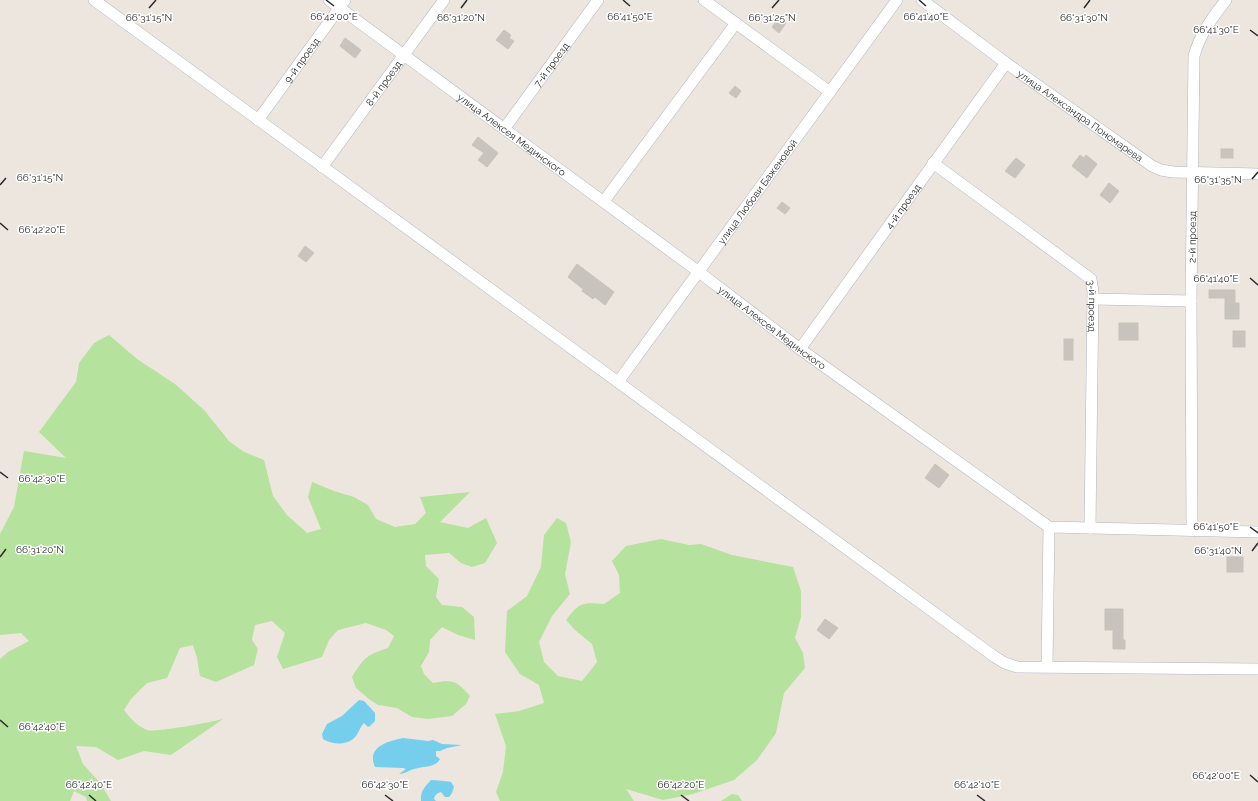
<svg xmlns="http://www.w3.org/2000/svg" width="1258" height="801" viewBox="0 0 1258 801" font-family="Raleway,sans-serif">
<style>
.green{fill:#b5e29c}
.water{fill:#74ceec}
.building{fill:#c8c3bd;stroke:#c8c2b8}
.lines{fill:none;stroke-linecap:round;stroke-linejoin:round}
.street-casing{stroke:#b1b5bf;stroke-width:12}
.street{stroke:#fff;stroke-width:11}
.ticks{fill:none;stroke:#2b2b2b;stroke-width:1.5}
.labels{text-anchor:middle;stroke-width:3;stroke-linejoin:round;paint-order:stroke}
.street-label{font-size:10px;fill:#2b2b2b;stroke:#fff}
.ticks-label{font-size:10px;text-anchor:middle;fill:#2b2b2b;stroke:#fff;stroke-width:3;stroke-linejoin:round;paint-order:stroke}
</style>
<rect width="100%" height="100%" fill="#ede6de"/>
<g class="green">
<path d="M109 335 137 359 175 384 204 410 229 441 244 452 264 460 273 496 287 515 307 533 321 529 308 497 312 482 334 491 354 497 368 505 376 519 395 527 415 524 426 513 420 497 470 492 440 522 468 528 486 518 497 543 485 563 472 567 461 563 449 553 425 555 426 566 439 579 436 597 442 605 462 607 474 617 475 640 458 635 442 627 430 640 429 652 421 666 424 674 433 683C454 679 457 681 470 696L466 704 452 716 428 719 412 717 397 708 378 705 369 699 356 688 352 677C364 658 366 655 388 648L394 636 386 630 366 623 338 630 329 640 322 657 283 669 277 657 285 633 272 621 255 625 252 640 258 649 254 665 216 682 200 676 197 658 193 645 180 648 167 678 147 683 131 699 124 710C130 718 137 726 147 730 155 733 212 722 223 719L171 755 144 751 118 760 96 747 76 746 83 764 101 784 111 801H87L86 797 74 791 70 801H0V659L8 652 29 641 21 633 0 635V534L14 507 24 451 66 458 39 432 76 382 79 363 94 343Z"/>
<path d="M557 518 566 523 571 542 565 574 570 594 552 616 539 642 544 662 558 676 582 681 597 662 592 644 575 630 566 620C580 602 582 602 604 604L620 593 619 575 612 561 626 546 661 539 689 545 701 544 732 555 793 567 801 591V617L795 638 803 653 805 668 784 693 776 733 757 760 734 780 693 794 663 800 626 789 634 801H500L496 792 503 772 506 746 495 714 519 711 544 703 539 685 520 674 505 652 507 611 527 596 541 567 544 535Z"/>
<polygon points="732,794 738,795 742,801 721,801"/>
</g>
<g class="water">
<path d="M359 700 364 701 375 713V721L370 726 368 727 364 723C360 727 359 732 356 736 348 746 333 745 323 739L322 734 327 724 342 716Z"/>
<path d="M403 738 428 741 433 740 442 744 462 745 447 748 440 751H436V756L440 759C435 768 424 766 414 769 409 770 405 774 399 774L406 769 403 768 375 767C366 747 388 741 403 738Z"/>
<path d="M431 780C438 780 444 781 451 782L454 787 452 793 449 797H445L441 792C437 793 435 795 434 799L436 801H421C420 791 425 787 431 780Z"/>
</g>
<g class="building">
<polygon points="779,18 786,23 779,33 772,27"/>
<polygon points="504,30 511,35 509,38 514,41 508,49 496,40"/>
<polygon points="345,38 361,50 355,58 340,46"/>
<polygon points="735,86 741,91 736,98 729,93"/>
<polygon points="478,137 498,153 487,167 478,160 484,153 472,145"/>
<rect x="1221" y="149" width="12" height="9"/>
<polygon points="1080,155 1084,158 1086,155 1097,164 1087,178 1072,166"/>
<polygon points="1016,158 1025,165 1015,178 1005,171"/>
<polygon points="1109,183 1119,191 1110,203 1100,195"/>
<polygon points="782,202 790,208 785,214 777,208"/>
<polygon points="305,246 314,253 306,262 298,256"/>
<polygon points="577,264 614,292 605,305 595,297 593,299 582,291 583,289 568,277"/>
<polygon points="1209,290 1235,290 1235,303 1239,303 1239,319 1225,319 1225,298 1209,298"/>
<rect x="1119" y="323" width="19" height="17"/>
<rect x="1233" y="331" width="12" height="16"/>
<rect x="1064" y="339" width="9" height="21"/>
<polygon points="935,464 949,475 939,488 925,478"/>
<rect x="1227" y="557" width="16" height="15"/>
<polygon points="1105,609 1123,609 1123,640 1125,640 1125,649 1113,649 1113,630 1105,630"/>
<polygon points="825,619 838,628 829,639 817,630"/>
</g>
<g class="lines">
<defs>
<g id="street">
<polyline points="94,0 995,657 1005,663 1017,667 1258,669"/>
<path id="s1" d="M329 0 699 272 800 349 1049 527 1258 532"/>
<polyline points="704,0 830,92"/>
<path id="s2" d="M922 0 1006 63 1152 166 1161 170 1173 172 1258 174"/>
<path id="s3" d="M258 120 345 0"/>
<path id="s4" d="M504 129 598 0"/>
<path id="s5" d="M933 163 1091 279 1093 292 1090 528"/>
<path id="s6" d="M322 167 444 0"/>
<polyline points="604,201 736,23"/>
<polyline points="1093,299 1191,301"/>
<path id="s7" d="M800 349 1006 63"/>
<path id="s8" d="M618 382 897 0"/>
<path id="s9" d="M1192 531 1191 301 1194 56C1200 34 1212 18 1226 0"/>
<polyline points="1047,666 1049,527"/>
</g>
</defs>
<use href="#street" class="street-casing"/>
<use href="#street" class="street"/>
</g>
<path class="ticks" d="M326 0 334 6M623 0 630 6M919 0 926 6M149 8 156 0M461 8 467 0M772 8 779 0M1084 8 1090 0M1250 30 1258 36M1252 179 1258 172M0 185 6 178M0 223 8 230M1250 278 1258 285M0 472 8 478M1250 527 1258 533M1252 551 1258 543M0 557 6 549M0 720 8 727M1250 775 1258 782M89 795 96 801M385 795 393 801M681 795 689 801M977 795 985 801"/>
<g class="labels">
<g class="street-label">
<text dy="4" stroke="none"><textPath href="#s3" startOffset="74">9-й проезд</textPath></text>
<text dy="4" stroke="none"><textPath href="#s4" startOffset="80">7-й проезд</textPath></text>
<text dy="4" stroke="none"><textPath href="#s6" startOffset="104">8-й проезд</textPath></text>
<text dy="4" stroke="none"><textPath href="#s2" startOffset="196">улица Александра Пономарева</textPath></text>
<text dy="4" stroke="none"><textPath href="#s1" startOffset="227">улица Алексея Мединского</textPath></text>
<text dy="4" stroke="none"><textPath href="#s8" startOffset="236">улица Любови Баженовой</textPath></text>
<text dy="4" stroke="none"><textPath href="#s7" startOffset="176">4-й проезд</textPath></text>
<text dy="4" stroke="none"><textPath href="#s9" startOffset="294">2-й проезд</textPath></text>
<text dy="4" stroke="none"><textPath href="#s5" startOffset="223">3-й проезд</textPath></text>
<text dy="4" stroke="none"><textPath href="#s1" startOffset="551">улица Алексея Мединского</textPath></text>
</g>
</g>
<g class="ticks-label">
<text x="334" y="20">66°42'00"E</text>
<text x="630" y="20">66°41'50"E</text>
<text x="926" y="20">66°41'40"E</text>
<text x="149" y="21">66°31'15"N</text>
<text x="461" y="21">66°31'20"N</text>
<text x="772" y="21">66°31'25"N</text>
<text x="1084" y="21">66°31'30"N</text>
<text x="1216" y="33">66°41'30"E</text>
<text x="40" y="181">66°31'15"N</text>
<text x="1218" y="183">66°31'35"N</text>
<text x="42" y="233">66°42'20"E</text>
<text x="1216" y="282">66°41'40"E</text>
<text x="42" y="482">66°42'30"E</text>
<text x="1216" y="530">66°41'50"E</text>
<text x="40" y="553">66°31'20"N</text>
<text x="1218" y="554">66°31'40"N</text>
<text x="42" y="730">66°42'40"E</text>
<text x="1216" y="779">66°42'00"E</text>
<text x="89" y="788">66°42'40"E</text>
<text x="385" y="788">66°42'30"E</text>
<text x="681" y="788">66°42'20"E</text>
<text x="977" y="788">66°42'10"E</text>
</g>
</svg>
